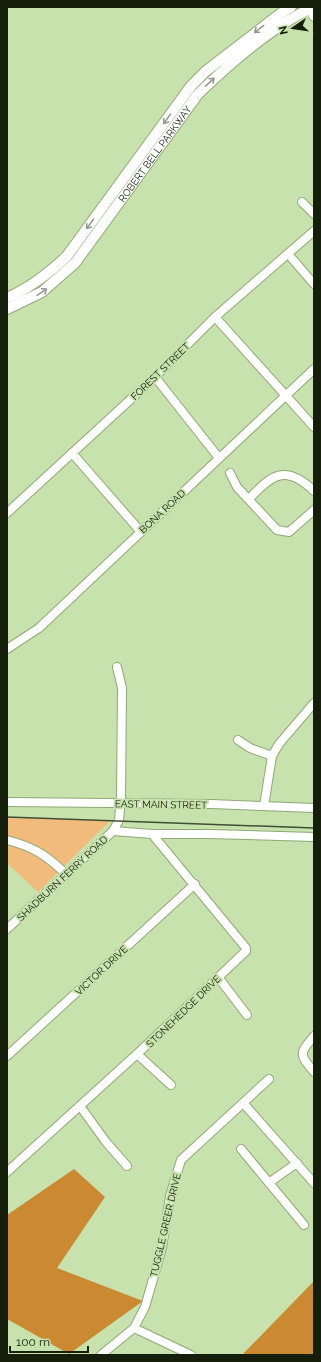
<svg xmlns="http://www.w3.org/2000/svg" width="321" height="1362" viewBox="0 0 321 1362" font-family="Raleway,sans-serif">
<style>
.green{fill:#f1bb7b}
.forest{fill:#cb8a32}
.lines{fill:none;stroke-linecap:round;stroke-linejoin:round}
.minor-casing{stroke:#8fa976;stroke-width:10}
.major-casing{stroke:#8fa976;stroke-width:12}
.minor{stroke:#fff;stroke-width:8}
.major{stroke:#fff;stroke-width:10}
.rail{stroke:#404e32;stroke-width:1.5}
.oneway{stroke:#959a91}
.labels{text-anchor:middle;stroke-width:4;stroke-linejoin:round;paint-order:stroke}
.street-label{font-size:10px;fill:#141e0a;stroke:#c7e2ad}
</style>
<rect width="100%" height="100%" fill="#c7e2ad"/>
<polygon class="green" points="7,817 110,821 38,892 7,863"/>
<g class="forest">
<polygon points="74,1169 105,1197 57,1268 143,1301 69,1354 7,1319 7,1215"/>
<polygon points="314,1281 314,1355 242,1355"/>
</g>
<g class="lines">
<defs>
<g id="minor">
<polyline points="314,9 311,13 314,17"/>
<polyline points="302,202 314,214"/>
<polyline points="288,254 314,284"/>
<polyline points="215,317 314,427"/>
<polyline points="155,377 219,458"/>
<polyline points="72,453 141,532"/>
<polyline points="230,473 237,487 277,530 289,532 314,510"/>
<path d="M249 499C272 474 286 464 314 491"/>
<polyline points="7,513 155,377 215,317 314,231"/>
<polyline points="7,649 39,628 314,369"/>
<polyline points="238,740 250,748 272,756"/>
<polyline points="7,802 211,804 314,808"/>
<polyline points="264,806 272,756 279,744 314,703"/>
<polyline points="113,831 152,834 209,834 314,837"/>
<path d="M7 840C34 847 46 855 66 874"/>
<polyline points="7,929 113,831 119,820 121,797 122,688 117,667"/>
<polyline points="218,977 247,1015"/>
<path d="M314 1036C299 1054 299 1054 314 1072"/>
<polyline points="137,1054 171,1085"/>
<polyline points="7,1056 195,884"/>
<polyline points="244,1104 314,1183"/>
<polyline points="80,1106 106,1142 127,1166"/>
<polyline points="241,1149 304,1225"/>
<polyline points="7,1172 137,1054 246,951 246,948 152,834"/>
<polyline points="270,1182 297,1163"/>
<polyline points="134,1328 191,1355"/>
<polyline points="101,1355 134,1328 145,1307 162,1248 170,1196 181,1160 269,1079"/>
</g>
<g id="major">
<path d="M7 298C30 288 48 274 67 256L191 86 206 71 280 14 291 7"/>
<path id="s1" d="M7 309 42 292 75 263 198 94C230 63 273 26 313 7"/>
</g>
</defs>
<use href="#minor" class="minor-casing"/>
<use href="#major" class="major-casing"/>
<use href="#minor" class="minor"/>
<use href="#major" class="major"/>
<polyline class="rail" points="7,817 314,828"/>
</g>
<defs><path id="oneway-shaft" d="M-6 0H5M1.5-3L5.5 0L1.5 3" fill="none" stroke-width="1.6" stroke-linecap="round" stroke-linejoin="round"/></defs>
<g class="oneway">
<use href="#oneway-shaft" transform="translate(259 29) rotate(142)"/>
<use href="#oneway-shaft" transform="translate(210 82) rotate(-43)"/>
<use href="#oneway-shaft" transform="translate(167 119) rotate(126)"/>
<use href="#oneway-shaft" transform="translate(90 224) rotate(126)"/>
<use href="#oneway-shaft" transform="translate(42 292) rotate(-34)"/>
</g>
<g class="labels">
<g class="street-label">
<text dy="4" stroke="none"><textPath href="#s1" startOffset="218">ROBERT BELL PARKWAY</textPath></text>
<text transform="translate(160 371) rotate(-44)" y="4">FOREST STREET</text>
<text transform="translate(162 511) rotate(-43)" y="4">BONA ROAD</text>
<text transform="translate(161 804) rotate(1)" y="4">EAST MAIN STREET</text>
<text transform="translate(62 878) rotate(-43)" y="4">SHADBURN FERRY ROAD</text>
<text transform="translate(101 970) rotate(-43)" y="4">VICTOR DRIVE</text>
<text transform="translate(183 1011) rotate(-44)" y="4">STONEHEDGE DRIVE</text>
<text transform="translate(165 1225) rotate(-77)" y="4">TUGGLE GREER DRIVE</text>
</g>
</g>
<rect width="321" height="1362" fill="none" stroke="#141e0a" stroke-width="16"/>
<g transform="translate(293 28) rotate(257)" stroke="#c7e2ad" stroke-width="3" paint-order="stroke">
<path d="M0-3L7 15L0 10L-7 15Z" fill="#141e0a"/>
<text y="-6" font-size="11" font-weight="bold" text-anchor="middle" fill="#141e0a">N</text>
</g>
<path d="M10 1346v6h78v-6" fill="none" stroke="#141e0a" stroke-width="2"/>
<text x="16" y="1346" font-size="12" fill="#141e0a" stroke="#c7e2ad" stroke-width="3" paint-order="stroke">100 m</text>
</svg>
